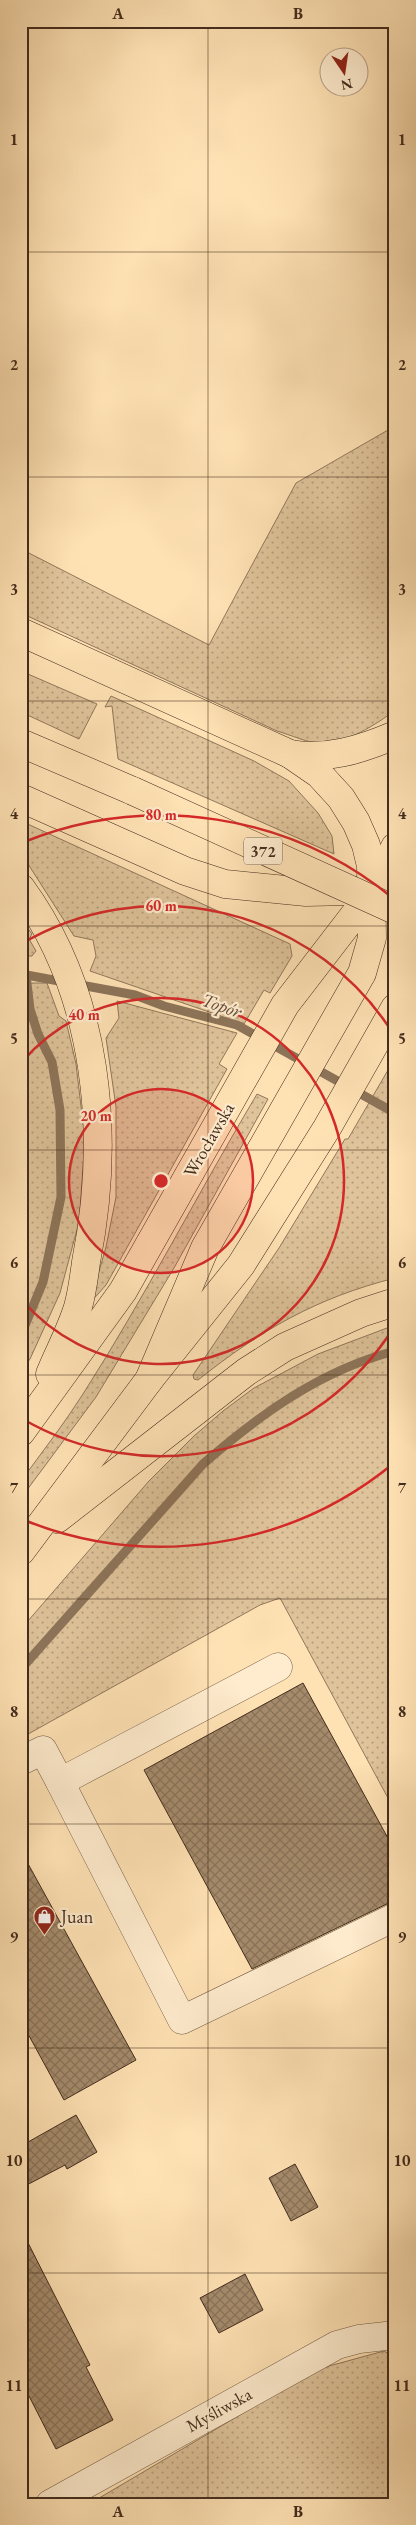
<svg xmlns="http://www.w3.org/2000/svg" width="416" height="2525" viewBox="0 0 416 2525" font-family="'EB Garamond',serif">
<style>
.grass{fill:url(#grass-dots);stroke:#91785c}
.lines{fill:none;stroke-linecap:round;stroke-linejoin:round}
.stream{stroke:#8d7459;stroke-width:9}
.building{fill:url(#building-cross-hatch);stroke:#432c1d}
.minor-casing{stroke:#725a43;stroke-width:29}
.major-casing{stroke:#432c1d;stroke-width:29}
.minor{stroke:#ffecce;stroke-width:28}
.major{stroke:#ffe2b4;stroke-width:28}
.major-bridge-casing{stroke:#432c1d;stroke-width:29;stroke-linecap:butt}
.major-bridge{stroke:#ffe2b4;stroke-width:28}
.grid{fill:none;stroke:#432c1d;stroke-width:1;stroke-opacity:0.55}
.ring{fill:none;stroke:#d62828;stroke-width:2.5}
.labels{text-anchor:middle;stroke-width:4.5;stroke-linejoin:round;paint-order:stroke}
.shield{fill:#ffecce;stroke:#7b6652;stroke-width:1}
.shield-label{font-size:16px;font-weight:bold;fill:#432c1d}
.street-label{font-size:18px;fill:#432c1d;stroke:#ffecce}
.poi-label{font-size:18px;fill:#432c1d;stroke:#ffecce;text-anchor:start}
.water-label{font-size:19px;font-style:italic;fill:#624a36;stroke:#ffecce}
.centre{fill:#d62828;stroke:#ffecce;stroke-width:2.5}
.ring-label{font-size:15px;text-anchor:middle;font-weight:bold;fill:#d62828;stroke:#ffecce;stroke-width:4.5;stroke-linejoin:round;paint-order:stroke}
.neatline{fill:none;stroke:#432c1d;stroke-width:2}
.grid-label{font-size:16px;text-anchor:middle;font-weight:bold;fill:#432c1d}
</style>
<defs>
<pattern id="grass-dots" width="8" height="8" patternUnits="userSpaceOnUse" patternTransform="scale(1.25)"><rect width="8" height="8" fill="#dfc39a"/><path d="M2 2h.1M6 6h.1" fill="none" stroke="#b69f7d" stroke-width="1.8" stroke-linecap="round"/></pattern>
<pattern id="building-cross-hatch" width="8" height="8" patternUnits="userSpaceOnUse" patternTransform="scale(1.25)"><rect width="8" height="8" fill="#a58b6c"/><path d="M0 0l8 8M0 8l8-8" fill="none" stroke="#887258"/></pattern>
</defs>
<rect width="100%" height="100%" fill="#ffe2b4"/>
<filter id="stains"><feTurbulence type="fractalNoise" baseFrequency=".004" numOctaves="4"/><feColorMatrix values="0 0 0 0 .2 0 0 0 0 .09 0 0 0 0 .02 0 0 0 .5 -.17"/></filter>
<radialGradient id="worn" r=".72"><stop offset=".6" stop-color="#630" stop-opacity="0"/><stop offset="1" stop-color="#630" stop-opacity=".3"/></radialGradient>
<g class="grass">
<path d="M395 426V710C378 724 344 744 322 744 308 743 291 735 277 731L21 613V549L209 645 296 483Z"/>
<polygon points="21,671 97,704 79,739 21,712"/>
<polygon points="111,696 254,761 289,781 318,813 332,836 334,854 118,759 112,706 105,707"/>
<polygon points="21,821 290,944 292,956 270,993 264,990 244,1024 90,971 96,956 93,940 74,936 21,853"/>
<polygon points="21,919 32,934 29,939 36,951 32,956 21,956"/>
<polygon points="21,983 47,983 59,1016 66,1021 76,1064 85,1140 79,1222 60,1293 30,1359 21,1372"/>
<polygon points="117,1001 237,1033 219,1064 227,1069 106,1285 90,1303 106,1247 116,1197 116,1107 106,1038 119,1018"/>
<path d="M395 1058V1278C316 1298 261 1330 198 1380L194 1379 193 1375 279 1248 345 1139H348Z"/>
<path d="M257 1094 268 1099 174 1268 96 1397 21 1498V1481C42 1452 64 1424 83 1394 145 1297 198 1193 257 1094Z"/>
<polygon points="395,1325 395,1811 280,1598 260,1605 21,1738 21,1629 149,1481 194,1436 223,1411 254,1388 318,1354"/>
<polygon points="384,2351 395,2358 395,2504 89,2504 318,2369"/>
</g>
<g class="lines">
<g class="stream">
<polyline points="21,974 135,995 164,1006 237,1025 395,1113"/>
<polyline points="21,1335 43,1282 61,1197 60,1110 52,1062 38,1034 30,1009 26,975"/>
<path d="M21 1669 203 1464C259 1415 321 1370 395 1351"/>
</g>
</g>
<g class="building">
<polygon points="303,1683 395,1851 395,1900 252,1969 144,1770"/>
<polygon points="21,1851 136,2060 64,2100 21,2021"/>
<polygon points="76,2115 97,2152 67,2169 65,2165 21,2188 21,2146"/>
<polygon points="295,2164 318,2207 291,2221 269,2178"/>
<polygon points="21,2229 90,2365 86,2367 113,2420 56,2449 29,2396 21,2399"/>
<polygon points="245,2274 263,2310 219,2333 200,2298"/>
</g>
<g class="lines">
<defs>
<g id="minor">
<polyline points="21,1761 43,1750 60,1782 278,1667"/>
<polyline points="60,1782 182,2020 395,1917"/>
<polyline points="50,2504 337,2345 359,2339 395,2335"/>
</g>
<g id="major">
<polyline points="21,632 290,754 319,774 341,798 356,822 366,845 371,866 372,938 362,973 205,1248 149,1380"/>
<polyline points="21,743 133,791"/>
<path d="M290 754C327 760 360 750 395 735"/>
<polyline points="21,798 185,871 225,884 306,892 395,890"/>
<path d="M21 888C99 995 111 1136 86 1262 84 1277 82 1293 78 1307 71 1330 59 1352 50 1374"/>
<polyline points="21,1432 123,1291 285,1005 372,892 395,847"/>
<polyline points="57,1519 246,1372 285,1347 361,1313 395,1302"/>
<polyline points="21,1551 149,1380 241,1265 327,1128 395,1008"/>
</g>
</defs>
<use href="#minor" class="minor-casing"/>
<use href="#major" class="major-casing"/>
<use href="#minor" class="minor"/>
<use href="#major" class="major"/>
<defs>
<polyline id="major-bridge" points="133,791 395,910"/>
</defs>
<use href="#major-bridge" class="major-bridge-casing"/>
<use href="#major-bridge" class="major-bridge"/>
</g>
<path class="grid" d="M208 21V2504M21 252H395M21 477H395M21 701H395M21 926H395M21 1150H395M21 1375H395M21 1599H395M21 1824H395M21 2048H395M21 2273H395"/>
<circle cx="161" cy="1181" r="92" fill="#d62828" fill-opacity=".12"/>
<g class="ring">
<circle cx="161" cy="1181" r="92"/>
<path d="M22 1062A183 183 0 1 1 22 1300"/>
<path d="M394 1327A275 275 0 0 1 21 1418M21 944A275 275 0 0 1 394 1035"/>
<path d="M394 1463A366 366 0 0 1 24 1520M24 842A366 366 0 0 1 394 899"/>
</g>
<defs>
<symbol id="shop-pin" viewBox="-11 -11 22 30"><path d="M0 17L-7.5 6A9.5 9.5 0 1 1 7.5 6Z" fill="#8f2418" stroke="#ffecce"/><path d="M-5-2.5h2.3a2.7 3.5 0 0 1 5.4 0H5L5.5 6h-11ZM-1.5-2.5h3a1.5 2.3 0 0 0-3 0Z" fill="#fff"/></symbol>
</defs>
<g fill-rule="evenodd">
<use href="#shop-pin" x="32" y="1904" width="25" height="34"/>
</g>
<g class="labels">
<rect class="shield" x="244" y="837.5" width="38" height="27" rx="4"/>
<g class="shield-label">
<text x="263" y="857">372</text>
</g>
<g class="street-label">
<text transform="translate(209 1140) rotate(-60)" y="6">Wrocławska</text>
<text transform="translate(219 2410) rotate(-29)" y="6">Myśliwska</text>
</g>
<g class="poi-label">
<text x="61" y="1923">Juan</text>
</g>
<g class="water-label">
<text transform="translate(222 1005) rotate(19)" y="7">Topór</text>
</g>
</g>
<circle cx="161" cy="1181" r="8" class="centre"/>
<g class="ring-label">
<text x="161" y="820">80 m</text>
<text x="161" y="911">60 m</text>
<text x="84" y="1020">40 m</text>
<text x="96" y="1121">20 m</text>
</g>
<rect width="416" height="2525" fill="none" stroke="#ffe2b4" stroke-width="55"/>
<g transform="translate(344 72) rotate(167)"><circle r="24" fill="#ffecce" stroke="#b49f87"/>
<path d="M0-4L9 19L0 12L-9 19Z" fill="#8f2418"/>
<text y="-8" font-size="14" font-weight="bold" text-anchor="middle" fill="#432c1d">N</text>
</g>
<rect x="28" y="28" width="360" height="2470" class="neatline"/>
<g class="grid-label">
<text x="118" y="19">A</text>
<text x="298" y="19">B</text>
<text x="14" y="145">1</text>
<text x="402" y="145">1</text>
<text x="14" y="370">2</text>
<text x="402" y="370">2</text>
<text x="14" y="595">3</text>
<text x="402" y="595">3</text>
<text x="14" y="819">4</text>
<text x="402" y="819">4</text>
<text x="14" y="1044">5</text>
<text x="402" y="1044">5</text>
<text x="14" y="1268">6</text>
<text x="402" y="1268">6</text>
<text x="14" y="1493">7</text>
<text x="402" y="1493">7</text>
<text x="14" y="1717">8</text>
<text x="402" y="1717">8</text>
<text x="14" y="1942">9</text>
<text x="402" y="1942">9</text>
<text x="14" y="2166">10</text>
<text x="402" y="2166">10</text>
<text x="14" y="2391">11</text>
<text x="402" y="2391">11</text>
<text x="118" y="2517">A</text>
<text x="298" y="2517">B</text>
</g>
<rect width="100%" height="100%" filter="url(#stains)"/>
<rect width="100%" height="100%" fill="url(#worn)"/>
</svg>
